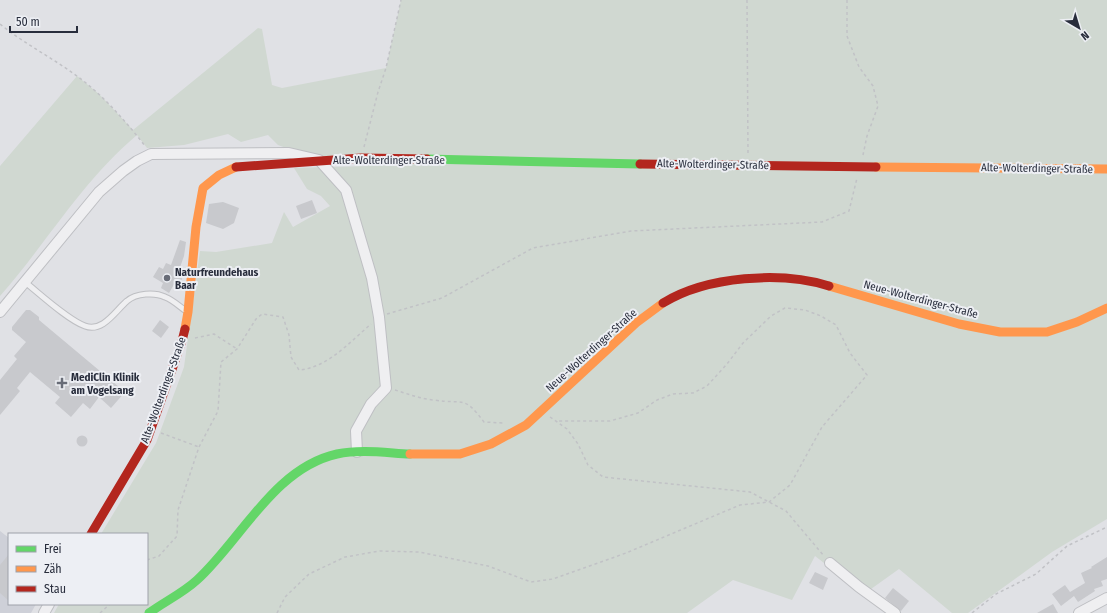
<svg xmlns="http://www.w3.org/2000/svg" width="1107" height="613" viewBox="0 0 1107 613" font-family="'Fira Sans Condensed',sans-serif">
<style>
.built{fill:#ced0d8}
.green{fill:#d0d8d1}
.building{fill:#c8c9cd}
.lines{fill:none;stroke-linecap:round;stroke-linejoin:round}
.lane-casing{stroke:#bebfc3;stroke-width:7}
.street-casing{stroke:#bebfc3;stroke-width:12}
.path{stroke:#c1c2c6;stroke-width:1.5;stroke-dasharray:3 3;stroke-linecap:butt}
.lane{stroke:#efeff1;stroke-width:5}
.street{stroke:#efeff1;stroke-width:10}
.fast{stroke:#63d668;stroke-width:9}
.slow{stroke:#ff974d;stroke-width:9}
.jam{stroke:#b3261e;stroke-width:9}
.poi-dot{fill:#686c77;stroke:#edeff4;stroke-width:1.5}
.labels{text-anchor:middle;stroke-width:4;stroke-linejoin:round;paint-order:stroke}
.street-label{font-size:11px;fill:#282d3c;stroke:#edeff4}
.poi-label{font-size:11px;font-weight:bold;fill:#282d3c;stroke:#edeff4;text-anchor:start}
</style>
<rect width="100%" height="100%" fill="#e0e1e5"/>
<polygon class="built" points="0,531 9,538 9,604 36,604 31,613 0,613"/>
<path class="green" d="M401 0H1107V519L1052 552 968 613H952L899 569 864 594 815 556 792 600 733 580 687 613H54L59 604H147V534H101L156 443 184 367 200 251 216 252 272 243 284 212 293 227 330 206 321 196 307 189 294 168 368 166 375 158 319 160 278 145 268 135 241 142 228 134 184 145 147 148 137 135C82 181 47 243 0 296V166L77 76 99 94 133 130 258 28 262 29 272 85 282 88 386 68Z"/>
<g class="building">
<polygon points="312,200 317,213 301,219 296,206"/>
<polygon points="223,202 239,208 234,223 223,229 206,223 209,204"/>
<polygon points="180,240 186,242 184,256 179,270 183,272 182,279 181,281 177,279 169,293 161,288 163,283 153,277 159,267 163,269 166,263 171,265"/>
<polygon points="26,310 30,310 39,317 39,320 125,392 111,408 99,397 90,409 83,403 71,417 55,403 60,397 30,372 17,388 20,391 0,415 0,380 17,359 14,356 26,342 12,330 12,327"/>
<polygon points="160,320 169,327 161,338 152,331"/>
<circle cx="82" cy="441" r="5.5"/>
<polygon points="9,554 9,601 0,593 0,565"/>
<polygon points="1107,557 1107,579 1101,581 1103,586 1094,589 1095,591 1078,602 1074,596 1061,606 1052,594 1065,585 1070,592 1085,583 1081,573 1092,568 1091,567"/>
<polygon points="815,572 828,578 823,590 809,583"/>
<polygon points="893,588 909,601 901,611 885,598"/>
<polygon points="1053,604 1058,613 1037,613"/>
</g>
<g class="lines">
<defs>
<path id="lane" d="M25 282C40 294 68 320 85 326 103 333 116 310 127 301 136 293 155 292 165 297 173 300 179 306 186 311"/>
<g id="street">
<polyline points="0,312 99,192 123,171 137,161 151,154 289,153 319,160 346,190 372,278 379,317 386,388 371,404 356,431 357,452"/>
<polyline points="830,563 859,587 895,613"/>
<polyline points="44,613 49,604"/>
<polyline points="1079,613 1107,598"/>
</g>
</defs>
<use href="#lane" class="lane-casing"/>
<use href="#street" class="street-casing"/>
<g class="path">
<polyline points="747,0 748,154"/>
<polyline points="847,0 847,36 859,67 873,86 878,106 867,136 863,155"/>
<path d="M0 24C27 46 59 61 86 83 108 101 128 124 145 146"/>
<polyline points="364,147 378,92 386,68 401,0"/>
<polyline points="387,314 442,298 533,248 631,231 822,222 849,211 857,178"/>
<polyline points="195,338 214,334 237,349"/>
<path d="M395 390C408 394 421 399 434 400 464 405 463 394 484 422L503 423"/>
<polyline points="550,417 567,429 578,444 588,465 603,477 750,492 786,511 824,556"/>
<polyline points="161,433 199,447"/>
<path d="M147 560 159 556 177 536 178 510 199 447 218 411 221 362 237 349 256 319 262 314 283 317 289 335 291 357 299 370C327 368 350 342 371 324"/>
<polyline points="100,613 110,604"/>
<polyline points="277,613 285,597 309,574 345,557 380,551 419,552 488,566 531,582 553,579 626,553 740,505 769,502 790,485 822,427 867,375 850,353 836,325 821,316 805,310 785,308 771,316 743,343 727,364 707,386 693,393 673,394 657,400 638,413 610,421 556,421"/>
<polyline points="972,613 996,594 1036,574 1067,546 1107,527"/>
</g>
<use href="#lane" class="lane"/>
<use href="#street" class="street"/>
<g class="fast">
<polyline points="427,159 640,164"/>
<path d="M149 613C164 602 183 593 197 580 241 540 274 468 337 454 361 449 387 453 410 454"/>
</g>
<g class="slow">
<polyline points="876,167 1107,169"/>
<polyline points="829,286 959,324 1000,332 1047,332 1077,322 1107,308"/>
<polyline points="185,329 188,312 196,227 203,188 219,175 236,167"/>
<polyline points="410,454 460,454 491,444 526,425 636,323 663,303"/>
</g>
<g class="jam">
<polyline points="640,164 876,167"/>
<polyline points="236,167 361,158 427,159"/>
<path d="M663 303C707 276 781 271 829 286"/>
<polyline points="91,534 147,440 182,341 185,329"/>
</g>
</g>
<g class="poi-dot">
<circle cx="167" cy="278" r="4"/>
<path d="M60 377h4v4h4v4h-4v4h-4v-4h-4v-4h4z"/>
</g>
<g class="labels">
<g class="street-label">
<text x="389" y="164">Alte-Wolterdinger-Straße</text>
<text transform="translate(713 164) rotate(1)" y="4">Alte-Wolterdinger-Straße</text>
<text transform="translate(1037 168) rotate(1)" y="4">Alte-Wolterdinger-Straße</text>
<text transform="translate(921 299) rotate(15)" y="4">Neue-Wolterdinger-Straße</text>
<text transform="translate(591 350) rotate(-42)" y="4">Neue-Wolterdinger-Straße</text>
<text transform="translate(163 390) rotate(-70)" y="4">Alte-Wolterdinger-Straße</text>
</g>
<g class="poi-label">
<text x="175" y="276">Naturfreundehaus<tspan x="175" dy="13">Baar</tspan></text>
<text x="71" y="381">MediClin Klinik<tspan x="71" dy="13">am Vogelsang</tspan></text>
</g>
</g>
<rect x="8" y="533" width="140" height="72" fill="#edeff4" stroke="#9ea1aa"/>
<rect x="16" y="546" width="20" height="6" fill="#63d668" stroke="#9ea1aa"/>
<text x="44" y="553" font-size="12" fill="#282d3c">Frei</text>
<rect x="16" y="566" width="20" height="6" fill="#ff974d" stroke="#9ea1aa"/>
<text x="44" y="573" font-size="12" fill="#282d3c">Zäh</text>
<rect x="16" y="586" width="20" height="6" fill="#b3261e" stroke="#9ea1aa"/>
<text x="44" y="593" font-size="12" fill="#282d3c">Stau</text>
<g transform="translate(1079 28) rotate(142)" stroke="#edeff4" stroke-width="3" paint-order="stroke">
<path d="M0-3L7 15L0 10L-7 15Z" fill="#282d3c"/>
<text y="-6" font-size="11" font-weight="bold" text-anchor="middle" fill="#282d3c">N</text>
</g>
<path d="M10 26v6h67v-6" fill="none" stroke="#282d3c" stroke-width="2"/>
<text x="16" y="26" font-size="12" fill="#282d3c" stroke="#edeff4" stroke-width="3" paint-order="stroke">50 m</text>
</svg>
